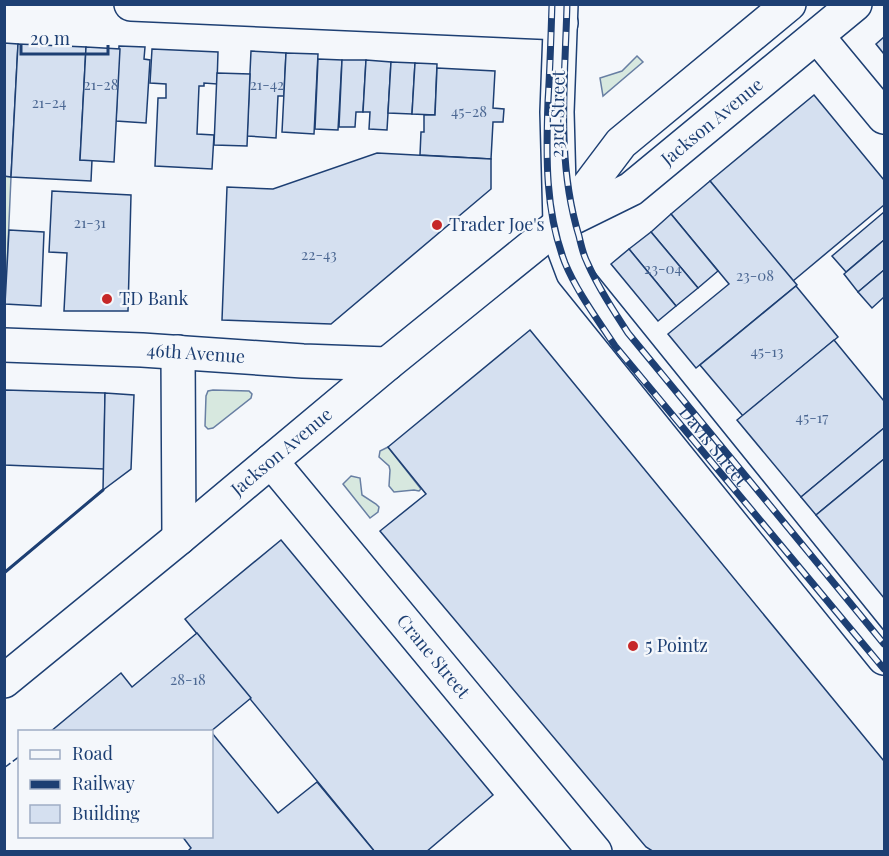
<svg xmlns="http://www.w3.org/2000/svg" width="889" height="856" viewBox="0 0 889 856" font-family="'Playfair Display',serif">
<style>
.green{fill:#d7e8df;stroke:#687fa3;stroke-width:1.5}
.building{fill:#d5e0f0;stroke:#1d3f73;stroke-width:1.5}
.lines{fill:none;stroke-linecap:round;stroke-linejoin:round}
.minor-casing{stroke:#1d3f73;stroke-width:36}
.major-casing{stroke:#1d3f73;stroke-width:36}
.minor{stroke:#f4f7fb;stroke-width:33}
.major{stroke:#f4f7fb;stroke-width:33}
.rail-casing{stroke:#1d3f73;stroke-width:7}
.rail{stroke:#f4f7fb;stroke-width:4.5;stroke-dasharray:14;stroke-linecap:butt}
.fence{stroke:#1d3f73;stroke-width:1.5;stroke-dasharray:8 3;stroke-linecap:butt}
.wall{stroke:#1d3f73;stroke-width:3}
.poi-dot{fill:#c62828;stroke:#f4f7fb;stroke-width:2}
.labels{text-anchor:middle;stroke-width:4.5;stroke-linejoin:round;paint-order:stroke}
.number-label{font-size:15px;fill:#4b6792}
.street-label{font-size:18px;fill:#1d3f73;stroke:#f4f7fb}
.poi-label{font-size:18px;fill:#1d3f73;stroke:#f4f7fb;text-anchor:start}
</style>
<rect width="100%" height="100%" fill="#f4f7fb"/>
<g class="green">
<polygon points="637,56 643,62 603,96 600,78 622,71"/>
<polygon points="4,176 11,177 5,312 4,312"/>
<polygon points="213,390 249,391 252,394 251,398 213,428 208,429 205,426 206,396 208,391"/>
<polygon points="388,447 421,489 419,491 414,490 394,492 389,486 390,470 389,466 379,457 380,451"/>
<polygon points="351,476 360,478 362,495 376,504 379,507 378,512 370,518 343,484"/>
</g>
<g class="building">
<polygon points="884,37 884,54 876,44"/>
<polygon points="4,43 18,44 11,177 4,176"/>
<polygon points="18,44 86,47 80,160 92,160 91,181 11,177"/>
<polygon points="119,46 145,47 144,59 150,60 146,123 116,121"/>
<polygon points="86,47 120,49 114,162 80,160"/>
<polygon points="152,49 218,52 217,84 204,83 204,86 199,86 197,134 214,135 212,169 155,166 158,98 166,98 166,84 150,83"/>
<polygon points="251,51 286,53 284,96 278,96 276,138 247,136"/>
<polygon points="286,53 318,54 314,134 282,132"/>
<polygon points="318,59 342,60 338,130 315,129"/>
<polygon points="342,60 366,60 363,112 356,112 355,127 339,127"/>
<polygon points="366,60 391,62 387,130 369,129 370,112 363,112"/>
<polygon points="391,62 415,63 412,114 388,113"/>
<polygon points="415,63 437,64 435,115 412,114"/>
<polygon points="437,68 495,71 493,108 504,109 503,122 493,122 491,159 420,155 421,132 424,132 424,115 435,115"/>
<polygon points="217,73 250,74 247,146 214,145"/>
<polygon points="814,95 884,180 884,205 793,281 710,181"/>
<polygon points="377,153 491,159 491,189 331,324 222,320 227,187 273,189"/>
<polygon points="710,181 797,285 696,368 668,334 729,284 671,214"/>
<polygon points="52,191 131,195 128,311 64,311 67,253 49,252"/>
<polygon points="884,212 884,240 846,272 832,256"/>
<polygon points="671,214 718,271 698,288 651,232"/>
<polygon points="9,230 44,232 41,306 5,304"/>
<polygon points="651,232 698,288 676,306 629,249"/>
<polygon points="884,240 884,270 858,292 844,274"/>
<polygon points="629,249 676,306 658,321 611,264"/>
<polygon points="884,270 884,297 872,308 858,292"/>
<polygon points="796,286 838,337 743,416 700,365"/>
<polygon points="530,330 884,761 884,852 654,852 646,847 380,531 426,494 388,447"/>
<polygon points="834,340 884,401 884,428 801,497 737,420"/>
<polygon points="5,390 105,393 104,469 4,465"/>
<polygon points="105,393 134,395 131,469 103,490"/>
<polygon points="884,428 884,459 816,515 801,497"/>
<polygon points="884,459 884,598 816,515"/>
<polygon points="281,540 493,795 426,852 375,852 185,619"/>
<polygon points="197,633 251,698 210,732 50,732 121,673 132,687"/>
<polygon points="212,733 278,813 317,782 375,852 187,852 191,848 182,836 212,836"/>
</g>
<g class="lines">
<defs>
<g id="minor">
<polyline points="131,4 561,23"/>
<path id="s1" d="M561 4 557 112 560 224 564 249 573 273 884 658"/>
<polyline points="817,36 884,117"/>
<path id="s2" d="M4 345 142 350 303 361 387 364"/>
<polyline points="178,352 179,538"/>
<path id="s3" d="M271 461 595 852"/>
</g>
<g id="major">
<path id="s4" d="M564 222 631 189 855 4"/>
<path id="s5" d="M4 681 179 538 387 364 560 224 621 143 789 4"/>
</g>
</defs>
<use href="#minor" class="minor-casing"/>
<use href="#major" class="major-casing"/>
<use href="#minor" class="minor"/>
<use href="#major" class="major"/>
<defs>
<g id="rail">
<path d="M552 4C551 37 550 69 548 101 546 156 545 211 565 263 577 292 598 320 615 346L884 669"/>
<path d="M567 4C565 82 556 161 579 236 581 245 583 254 587 262 598 287 613 310 628 333L884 644"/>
</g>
</defs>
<use href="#rail" class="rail-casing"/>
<use href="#rail" class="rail"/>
<polyline class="fence" points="4,768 20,756"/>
<polyline class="wall" points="4,573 103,490"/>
</g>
<g class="poi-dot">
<circle cx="437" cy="225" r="6"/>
<circle cx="107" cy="299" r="6"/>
<circle cx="633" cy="646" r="6"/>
</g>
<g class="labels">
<g class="number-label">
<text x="101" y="90">21-28</text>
<text x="267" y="90">21-42</text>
<text x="49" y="108">21-24</text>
<text x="469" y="117">45-28</text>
<text x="90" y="228">21-31</text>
<text x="319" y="260">22-43</text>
<text x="663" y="274">23-04</text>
<text x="755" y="281">23-08</text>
<text x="767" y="357">45-13</text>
<text x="812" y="423">45-17</text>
<text x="188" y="685">28-18</text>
</g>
<g class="street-label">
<text transform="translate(558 114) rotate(-89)" y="6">23rd Street</text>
<text dy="6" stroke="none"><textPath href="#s4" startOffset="180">Jackson Avenue</textPath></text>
<text dy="6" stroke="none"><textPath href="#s2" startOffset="192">46th Avenue</textPath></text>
<text dy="6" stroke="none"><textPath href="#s1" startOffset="494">Davis Street</textPath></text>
<text dy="6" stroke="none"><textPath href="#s5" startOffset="360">Jackson Avenue</textPath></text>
<text dy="6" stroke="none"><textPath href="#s3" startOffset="254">Crane Street</textPath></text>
</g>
<g class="poi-label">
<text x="449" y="231">Trader Joe's</text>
<text x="119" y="305">TD Bank</text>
<text x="645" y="652">5 Pointz</text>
</g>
</g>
<rect width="889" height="856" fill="none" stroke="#1d3f73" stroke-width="12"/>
<rect x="18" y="730" width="195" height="108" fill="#f4f7fb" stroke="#9eadc5" stroke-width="1.5"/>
<rect x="30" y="750" width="30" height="9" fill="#f4f7fb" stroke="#9eadc5" stroke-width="1.5"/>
<text x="72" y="760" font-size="18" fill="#1d3f73">Road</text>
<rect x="30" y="780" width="30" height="9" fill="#1d3f73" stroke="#9eadc5" stroke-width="1.5"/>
<text x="72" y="790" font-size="18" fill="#1d3f73">Railway</text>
<rect x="30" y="805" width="30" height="18" fill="#d5e0f0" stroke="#9eadc5" stroke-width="1.5"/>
<text x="72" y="820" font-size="18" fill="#1d3f73">Building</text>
<path d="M21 45v9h87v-9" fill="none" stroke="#1d3f73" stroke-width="3"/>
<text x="30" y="45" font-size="18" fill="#1d3f73" stroke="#f4f7fb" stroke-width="4.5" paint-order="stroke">20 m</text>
</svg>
